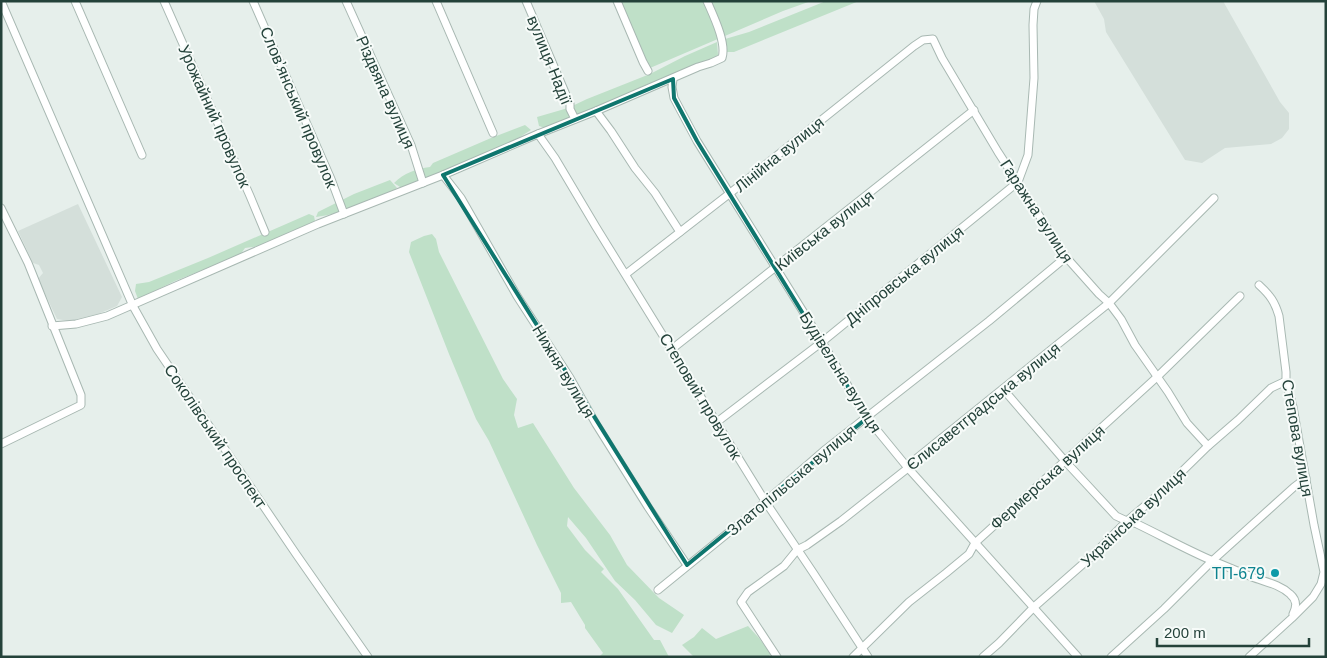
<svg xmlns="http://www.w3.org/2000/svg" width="1327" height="658" viewBox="0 0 1327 658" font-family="Arial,sans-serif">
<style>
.built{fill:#d4dfda}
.green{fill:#bfe0c8}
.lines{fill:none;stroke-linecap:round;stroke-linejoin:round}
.minor-casing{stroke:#a8b8b2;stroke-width:9}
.minor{stroke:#fff;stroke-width:7}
.marked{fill:none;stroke:#0f766e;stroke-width:4;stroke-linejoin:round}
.culture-dot{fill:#0f9aa8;stroke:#f7fbf9;stroke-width:2}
.labels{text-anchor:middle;stroke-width:4;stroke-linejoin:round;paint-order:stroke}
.street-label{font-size:16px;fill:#24423a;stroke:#f7fbf9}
.culture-label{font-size:16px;fill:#0d838f;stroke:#f7fbf9;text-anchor:end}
</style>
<rect width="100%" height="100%" fill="#e6efeb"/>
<g class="built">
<polygon points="1094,1 1223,1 1280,102 1289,113 1289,129 1282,138 1271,144 1225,148 1202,163 1185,160 1106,32 1104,19"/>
<polygon points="78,204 122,297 117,306 98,314 69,321 57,319 38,279 43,273 39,265 33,263 18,231"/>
</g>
<g class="green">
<polygon points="620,1 811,1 783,11 650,68"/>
<polygon points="826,1 859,1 734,52 727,52 725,39 749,32"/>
<polygon points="717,42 718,55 710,60 545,128 539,126 537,117 568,108 587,99 650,74 685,56"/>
<path d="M525 125 531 130 512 142 403 189 394 183C404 173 416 169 430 167L433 163 491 138Z"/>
<path d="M390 180 397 188C376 200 340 214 316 217L318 212 354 194Z"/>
<polygon points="309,214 314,216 315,221 259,246 245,248 240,255 175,281 138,299 135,291 136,284 149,282 208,258"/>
<polygon points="432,234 436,239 439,252 503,379 517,399 514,415 518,428 533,423 574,488 610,535 627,565 659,598 684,615 672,633 656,625 635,600 615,581 586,538 568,517 567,526 585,550 604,569 601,572 618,589 654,640 660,640 669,657 599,657 603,653 585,628 585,625 571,602 561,603 561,593 537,545 489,441 476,419 449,354 409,252 411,242 424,236"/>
<polygon points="748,626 759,638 771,654 768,657 694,657 682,645 694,637 702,628 716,639"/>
</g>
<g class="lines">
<defs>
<g id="minor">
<polyline points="1,1 133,306 157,349 296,554 368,657"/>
<polyline points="75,1 142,155"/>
<polyline points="164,1 250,196 265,232"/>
<polyline points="253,1 331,179 344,214"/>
<polyline points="346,1 411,145 423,183"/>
<polyline points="436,1 493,133"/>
<polyline points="526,1 570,104 570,109 575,119"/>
<polyline points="617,1 643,62 648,71"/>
<polyline points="673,79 672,87 674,98 697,141 822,342 867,418 908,468 1078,657"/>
<polyline points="596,111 611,131 635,168 655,193 680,232"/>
<polyline points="538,134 555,158 596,227 765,501 814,574 868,657"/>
<polyline points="443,175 461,198 517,296 570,378 596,424 648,507 687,565"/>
<polyline points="1,208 28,263 81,395 81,405 1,444"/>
<polyline points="626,274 729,194 914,46 923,40 933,39 942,58 998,152 1066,257 1099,294 1109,303 1121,319 1135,345 1168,392 1187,423 1208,446"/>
<path d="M52 326 76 324 107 316 318 224 443 175 538 134 596 111 698 67 711 63 722 58C727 43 713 15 707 1"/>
<polyline points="672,349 974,110"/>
<path d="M1003 389 1065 461 1116 516 1127 521 1137 524C1162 536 1187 550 1213 561 1226 566 1239 572 1252 577 1265 582 1279 584 1290 594 1297 600 1297 606 1293 614"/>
<polyline points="717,422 822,342 1018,182 1028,155 1034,78 1033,25 1034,9 1037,1"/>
<polyline points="658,590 750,515 826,449 989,321 1066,257"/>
<polyline points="777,657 741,602 748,592 784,566 797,550 807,545 841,521 908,468 917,458 1109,303 1214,198"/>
<polyline points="853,657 909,602 946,573 969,554 975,543 1157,377 1240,296"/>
<polyline points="983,657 999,643 1034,607 1092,556 1127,521 1160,493 1208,446 1238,420 1271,388 1286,381"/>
<polyline points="1111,657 1164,609 1212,561 1294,487 1306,478"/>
<path d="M1249 657 1292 618 1313 597 1321 584 1324 572 1314 525 1293 407 1286 381V372L1279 316C1275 302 1270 295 1259 285"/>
</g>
</defs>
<use href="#minor" class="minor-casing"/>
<use href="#minor" class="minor"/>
</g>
<path class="marked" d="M673 79 674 98 697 141 867 418 687 565 443 175Z"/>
<circle class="culture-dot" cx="1275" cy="573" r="5"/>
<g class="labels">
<g class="street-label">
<text transform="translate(550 60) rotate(68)" y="6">вулиця Надії</text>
<text transform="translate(386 92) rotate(66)" y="6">Різдвяна вулиця</text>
<text transform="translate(299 107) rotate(67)" y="6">Словʼянський провулок</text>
<text transform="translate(215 116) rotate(66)" y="6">Урожайний провулок</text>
<text transform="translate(779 154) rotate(-39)" y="6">Лінійна вулиця</text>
<text transform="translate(1037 211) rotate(57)" y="6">Гаражна вулиця</text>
<text transform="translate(824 230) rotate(-38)" y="6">Київська вулиця</text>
<text transform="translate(904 275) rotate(-39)" y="6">Дніпровська вулиця</text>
<text transform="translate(564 371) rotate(59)" y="6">Нижня вулиця</text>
<text transform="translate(841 372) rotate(58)" y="6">Будівельна вулиця</text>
<text transform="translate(701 396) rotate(59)" y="6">Степовий провулок</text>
<text transform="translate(983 406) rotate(-39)" y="6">Єлисаветградська вулиця</text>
<text transform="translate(216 436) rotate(56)" y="6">Соколівський проспект</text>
<text transform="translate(1298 438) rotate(80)" y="6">Степова вулиця</text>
<text transform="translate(1047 477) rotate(-42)" y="6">Фермерська вулиця</text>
<text transform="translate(791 480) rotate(-40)" y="6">Златопільська вулиця</text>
<text transform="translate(1133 517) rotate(-43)" y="6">Українська вулиця</text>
</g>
<g class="culture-label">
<text x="1265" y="579">ТП-679</text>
</g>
</g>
<rect width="1327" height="658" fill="none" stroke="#24423a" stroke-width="5"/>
<path d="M1157 638v8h152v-8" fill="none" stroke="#24423a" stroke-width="2.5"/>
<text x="1164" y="638" font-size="15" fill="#24423a" stroke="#f7fbf9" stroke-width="4" paint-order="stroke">200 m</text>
</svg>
